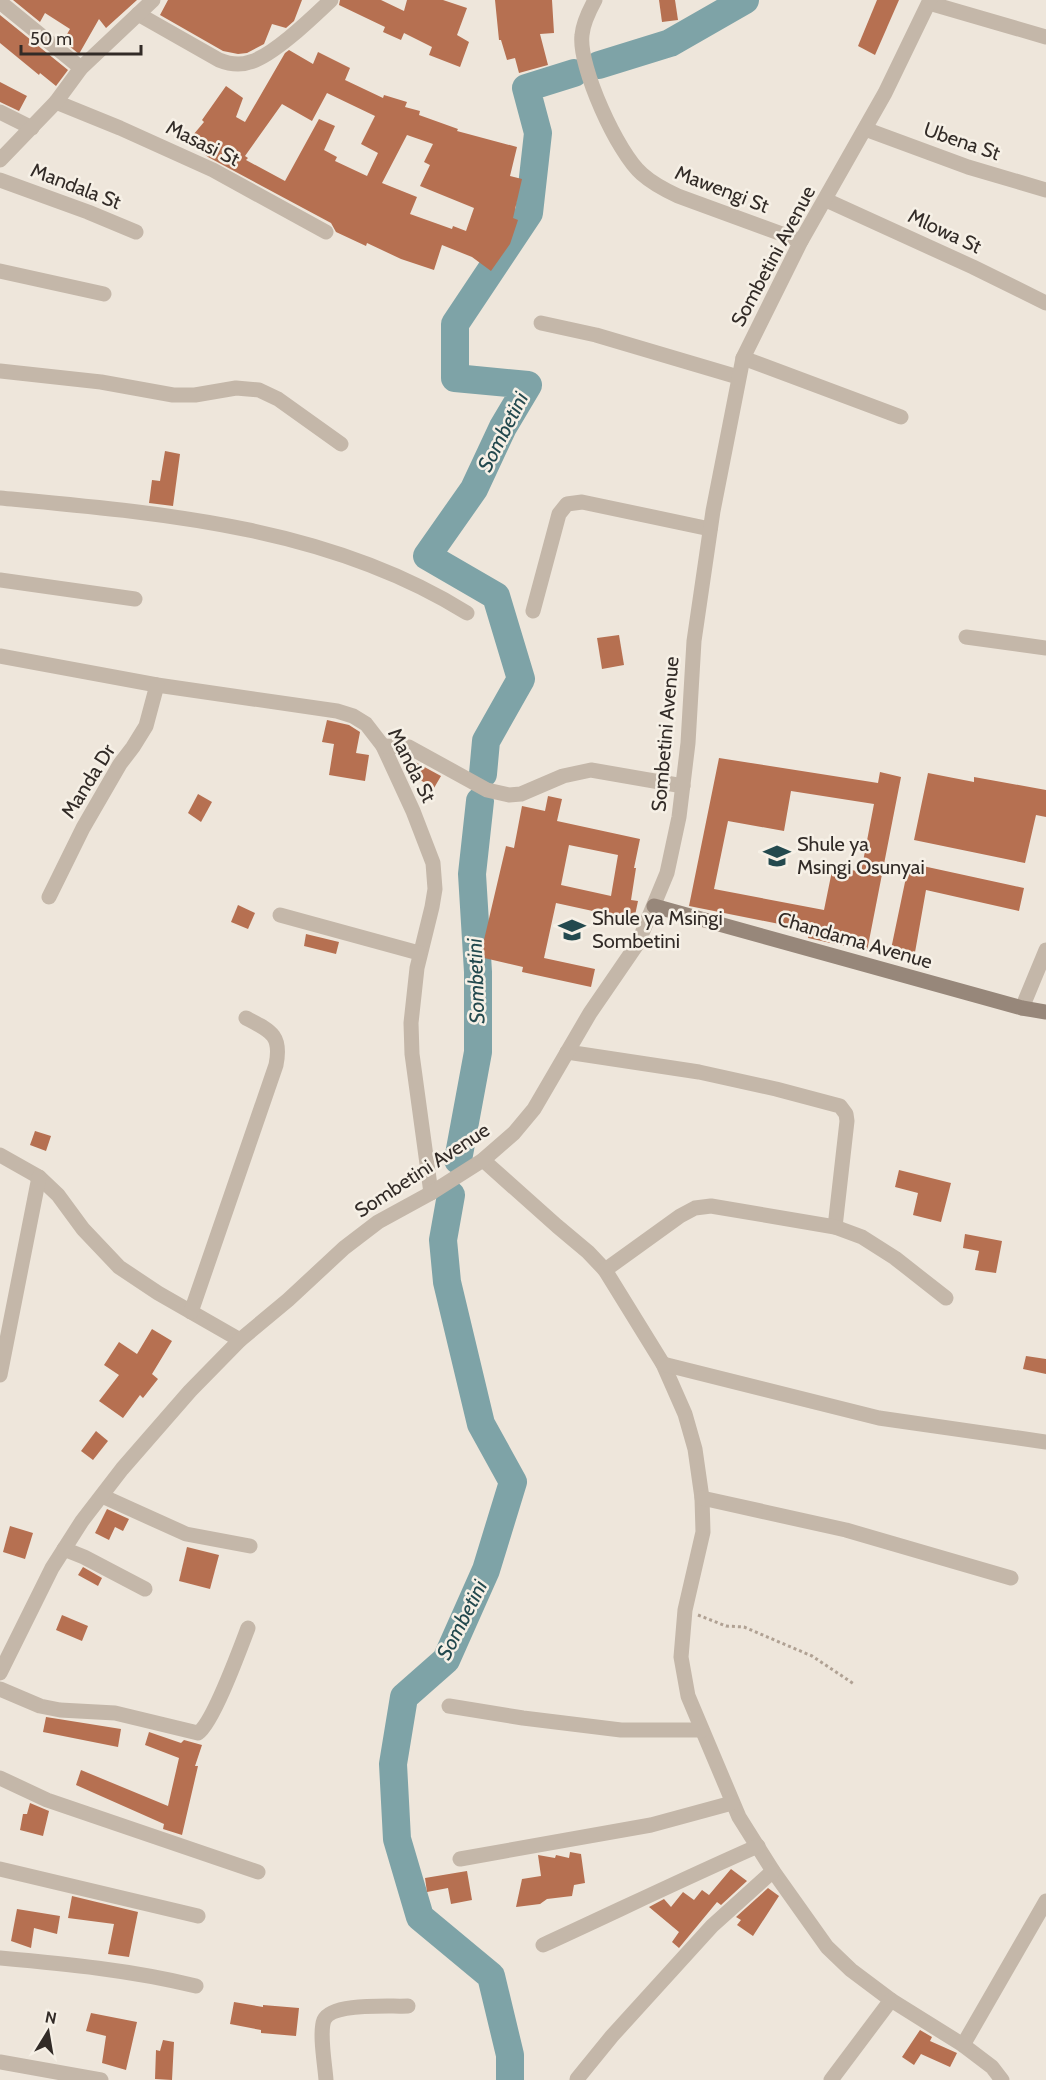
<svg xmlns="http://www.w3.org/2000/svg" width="1046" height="2080" viewBox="0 0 1046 2080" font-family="Cabin,sans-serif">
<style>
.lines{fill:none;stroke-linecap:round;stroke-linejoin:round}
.river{stroke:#7ea3a7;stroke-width:28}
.building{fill:#b67051;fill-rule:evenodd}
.path{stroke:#b0a193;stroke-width:3;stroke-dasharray:3 3;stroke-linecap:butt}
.street{stroke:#c4b7a9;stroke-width:15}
.secondary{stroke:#97877a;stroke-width:15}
.labels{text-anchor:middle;stroke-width:5;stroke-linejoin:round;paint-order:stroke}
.street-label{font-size:20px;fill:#322b27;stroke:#f6f0e6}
.poi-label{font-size:20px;fill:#322b27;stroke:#f6f0e6;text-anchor:start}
.water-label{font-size:21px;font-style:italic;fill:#23494e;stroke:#f6f0e6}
</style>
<rect width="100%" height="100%" fill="#eee6db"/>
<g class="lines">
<g class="river">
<polyline points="599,65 670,43 745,0"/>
<polyline points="483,774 486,741 521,679 496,596 427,556 474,489 503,427 528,385 455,378 455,324 529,213 538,133 526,88 574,73"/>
<polyline points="458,1160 478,1052 478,972 472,874 480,801"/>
<polyline points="451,1195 443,1240 447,1282 481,1424 513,1482 486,1570 446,1660 404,1697 393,1764 397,1839 420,1917 491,1976 510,2055 510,2080"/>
</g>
</g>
<g class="building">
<polygon points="13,0 137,0 106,28 99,19 79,54 63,41 70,29 45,13 40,22"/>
<polygon points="168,0 302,0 294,21 286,28 272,24 264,44 247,53 238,54 223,51 160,15"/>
<polygon points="340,0 381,0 404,11 407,0 443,0 467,8 457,35 469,42 460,67 429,55 432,47 404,33 401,40 383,32 385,27 339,5"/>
<polygon points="495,0 552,0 554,33 540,34 548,65 519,73 515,58 507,60 501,40 499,40"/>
<polygon points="659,0 675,0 678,20 662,22"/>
<polygon points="877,0 899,0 875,55 858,46"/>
<polygon points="0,15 68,70 56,86 40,73 39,75 0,43"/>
<path d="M289 50 313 64 318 52 350 68 345 80 383 98 384 95 407 102 405 107 420 111 419 115 458 129 457 131 517 147 510 176 522 179 513 218 518 220 510 244 491 271 472 257 442 245 434 270 401 259 367 243 366 246 336 232 331 223 208 157 188 141 204 122 202 120 226 86 243 98 236 117 245 122 285 53ZM327 93 375 116 361 144 378 153 367 176 335 161 337 157 324 150 335 126 319 119 285 181 246 160 248 158 245 156 282 104 312 121ZM407 135 433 144 424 162 430 165 420 186 474 208 466 231 453 226 452 229 410 214 417 197 382 183Z"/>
<polygon points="0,82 27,96 19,111 0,102"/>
<polygon points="165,451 180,454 173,506 149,503 152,480 160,481"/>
<polygon points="619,635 624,665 602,669 597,638"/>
<polygon points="327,720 349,725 360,732 356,753 369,755 365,781 329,775 334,744 322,742"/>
<polygon points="406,757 441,776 434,788 406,772 402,763"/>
<path d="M719 758 878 783 880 772 901 777 867 951 808 938 809 930 689 906ZM791 791 874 804 861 872 833 866 824 910 714 889 728 821 784 831Z"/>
<polygon points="928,773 974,782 974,777 1046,790 1046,817 1036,815 1025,863 914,840"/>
<polygon points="198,794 212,802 201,822 188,813"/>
<path d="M548 796 562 799 557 821 640 839 634 868H636L631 900 638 901 634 920 556 903 544 958 595 969 591 987 522 972 523 967 480 957 506 846 514 848 522 806 545 811ZM569 845 618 855 611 896 561 885Z"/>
<polygon points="909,863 1024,888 1019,911 926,890 914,958 890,954"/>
<polygon points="238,905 255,913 248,929 231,922"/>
<polygon points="306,934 339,942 336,954 304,946"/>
<polygon points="35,1131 51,1136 46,1151 30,1145"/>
<polygon points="899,1170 951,1183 941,1222 913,1215 918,1193 895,1187"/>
<polygon points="965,1234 1002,1241 996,1273 975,1270 979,1251 963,1248"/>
<polygon points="152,1329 172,1341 152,1374 158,1379 143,1398 140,1395 123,1418 99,1401 119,1375 104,1365 119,1342 137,1354"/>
<polygon points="1026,1356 1046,1359 1046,1374 1023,1369"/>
<polygon points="96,1431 108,1441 93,1460 81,1451"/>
<polygon points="107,1509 129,1519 123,1531 115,1527 109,1540 95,1533"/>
<polygon points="10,1526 33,1533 25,1559 3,1552"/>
<polygon points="187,1547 219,1555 210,1589 179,1581"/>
<polygon points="83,1567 102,1578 98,1586 78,1575"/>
<polygon points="62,1615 88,1626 82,1641 56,1630"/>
<polygon points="46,1717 121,1729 118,1747 43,1732"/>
<polygon points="149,1732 181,1743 184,1740 202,1745 195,1766 198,1766 182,1835 163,1829 164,1824 76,1785 81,1770 168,1806 179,1758 145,1745"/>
<polygon points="30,1803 49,1811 43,1836 20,1830 23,1814 27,1814"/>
<polygon points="570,1852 581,1854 585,1883 574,1885 572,1896 547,1899 540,1904 516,1907 522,1879 541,1876 538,1855 555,1858 556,1855 569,1858"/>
<polygon points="731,1869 747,1881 721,1905 717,1902 679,1948 672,1942 679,1932 649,1907 664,1899 671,1907 683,1892 694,1900 702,1890 709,1895"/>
<polygon points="467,1871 472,1900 451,1904 448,1888 427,1892 425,1878"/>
<polygon points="768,1888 779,1896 753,1936 737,1925 741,1920 736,1917"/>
<polygon points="72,1896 138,1912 129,1957 108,1954 114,1924 68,1918"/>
<polygon points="17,1909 60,1916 57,1934 34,1928 31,1948 11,1941"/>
<polygon points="234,2002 263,2007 263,2005 299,2008 296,2036 261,2033 261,2030 230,2024"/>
<polygon points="91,2013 137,2022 126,2070 102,2063 106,2036 86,2031"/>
<polygon points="920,2030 932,2037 930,2041 957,2053 950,2067 921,2054 914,2065 902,2057"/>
<polygon points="163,2040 174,2042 172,2080 155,2079 156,2050 160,2051"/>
</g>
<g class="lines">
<polyline class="path" points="698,1615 726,1626 744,1627 812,1656 854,1684"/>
<g class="street">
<path d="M595 0C589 11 583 23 582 35 578 66 618 154 642 174 652 183 665 190 678 196L801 241"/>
<polyline points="0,2 81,68"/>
<polyline points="929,3 1046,37"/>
<path d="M138 14 219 60C229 64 239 66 250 62 273 56 313 17 331 0"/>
<polyline points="56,102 120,128 213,170 326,232"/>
<polyline points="0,112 32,128"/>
<polyline points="865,129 968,167 1046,190"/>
<polyline points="0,160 56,102 81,68 153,0"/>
<polyline points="0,180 88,212 136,232"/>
<polyline points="826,200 973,267 1046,303"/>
<polyline points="0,271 104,294"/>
<polyline points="541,323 596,335 738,377"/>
<polyline points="743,358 901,417"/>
<polyline points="0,371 101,382 173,395 195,395 236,388 259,390 278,399 341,444"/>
<path d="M0 498C160 513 328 526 467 613"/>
<polyline points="0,580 135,599"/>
<polyline points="533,611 559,514 567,504 582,502 710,529"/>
<polyline points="966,637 1046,648"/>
<polyline points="0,656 157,685 337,711 353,716 366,724 383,746 413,811 433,863 435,889 432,907 417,968 411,1023 412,1054 431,1193"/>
<polyline points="383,746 409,747 487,790 509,795 521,794 563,776 591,770 683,786"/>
<polyline points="49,897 83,828 120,764 133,747 146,726 157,685"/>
<polyline points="280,915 419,953"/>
<polyline points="1022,1008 1046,950"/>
<polyline points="567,1052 699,1072 776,1089 840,1106 846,1114 847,1121 835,1227"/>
<polyline points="0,1155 39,1177 58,1195 83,1229 119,1267 158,1293 240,1340"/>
<polyline points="483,1160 557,1226 588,1252 605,1270 663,1364 685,1414 695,1449 702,1498 703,1532 685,1610 681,1657 688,1696 739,1817 773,1871 827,1947 851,1970 891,2000 963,2045 992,2067 1002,2080"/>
<polyline points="605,1270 680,1216 695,1208 711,1206 835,1227 862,1237 895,1258 946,1298"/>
<path d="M191 1312 276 1065C282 1035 271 1031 246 1018"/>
<polyline points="663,1364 879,1418 1046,1442"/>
<polyline points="0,1375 39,1177"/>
<polyline points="102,1496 186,1534 250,1546"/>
<polyline points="702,1498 846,1530 1011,1578"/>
<polyline points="64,1549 84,1557 145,1589"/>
<polyline points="0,1673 52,1568 82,1521 122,1469 190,1391 240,1340 288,1300 344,1248 378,1222 431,1193 483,1160 514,1133 534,1109 590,1013 638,943 667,873 679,817 688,743 694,641 713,511 743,358 801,241 885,93 930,0"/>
<path d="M0 1689 40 1706 60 1710 115 1713 198 1733C213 1723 240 1649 248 1628"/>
<polyline points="449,1706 523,1718 621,1730 702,1730"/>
<polyline points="0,1778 47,1800 258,1872"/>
<polyline points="460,1859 651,1825 732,1803"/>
<polyline points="0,1869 198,1916"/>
<path d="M543 1945C615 1912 685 1878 758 1846"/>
<path d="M0 1958C66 1964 131 1970 196 1986"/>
<polyline points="963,2045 1046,1901"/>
<polyline points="0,2062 101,2080"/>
<polyline points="577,2079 612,2036 712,1926 773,1871"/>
<path d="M326 2080C325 2065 319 2033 324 2020 332 2002 391 2007 408 2006"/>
<polyline points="831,2080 891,2000"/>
</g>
<polyline class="secondary" points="654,906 1022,1008 1046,1012"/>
</g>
<defs>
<symbol id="school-bare" viewBox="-9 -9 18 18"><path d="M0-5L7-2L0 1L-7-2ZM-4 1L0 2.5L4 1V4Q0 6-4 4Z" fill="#23494e" stroke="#f6f0e6" stroke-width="2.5" paint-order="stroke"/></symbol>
</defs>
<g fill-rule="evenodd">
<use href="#school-bare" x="758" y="837" width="38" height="38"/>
<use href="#school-bare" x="553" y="911" width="38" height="38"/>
</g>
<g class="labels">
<g class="street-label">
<text transform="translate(962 141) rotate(19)" y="7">Ubena St</text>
<text transform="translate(203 143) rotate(26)" y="7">Masasi St</text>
<text transform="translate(76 186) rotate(21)" y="7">Mandala St</text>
<text transform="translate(722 189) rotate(21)" y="7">Mawengi St</text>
<text transform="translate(945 231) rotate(25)" y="7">Mlowa St</text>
<text transform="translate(773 256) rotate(-62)" y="7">Sombetini Avenue</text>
<text transform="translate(665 734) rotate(-85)" y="7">Sombetini Avenue</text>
<text transform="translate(412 765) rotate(63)" y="7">Manda St</text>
<text transform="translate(88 781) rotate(-58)" y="7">Manda Dr</text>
<text transform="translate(855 940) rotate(16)" y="7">Chandama Avenue</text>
<text transform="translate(422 1170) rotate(-33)" y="7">Sombetini Avenue</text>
</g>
<g class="poi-label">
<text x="797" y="851">Shule ya<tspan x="797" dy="23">Msingi Osunyai</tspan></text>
<text x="592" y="925">Shule ya Msingi<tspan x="592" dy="23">Sombetini</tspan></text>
</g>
<g class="water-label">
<text transform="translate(503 432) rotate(-63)" y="7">Sombetini</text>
<text transform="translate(476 981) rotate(-92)" y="7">Sombetini</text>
<text transform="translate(462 1620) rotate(-63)" y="7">Sombetini</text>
</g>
</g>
<g transform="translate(48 2032) rotate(11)" stroke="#f6f0e6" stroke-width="4.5" paint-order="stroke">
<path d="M0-4.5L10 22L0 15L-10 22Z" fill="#322b27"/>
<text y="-9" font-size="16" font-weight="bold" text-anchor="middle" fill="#322b27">N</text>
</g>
<path d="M21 45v9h120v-9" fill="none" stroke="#322b27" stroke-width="3"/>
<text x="30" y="45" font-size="18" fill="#322b27" stroke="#f6f0e6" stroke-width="4.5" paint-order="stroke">50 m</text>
</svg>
